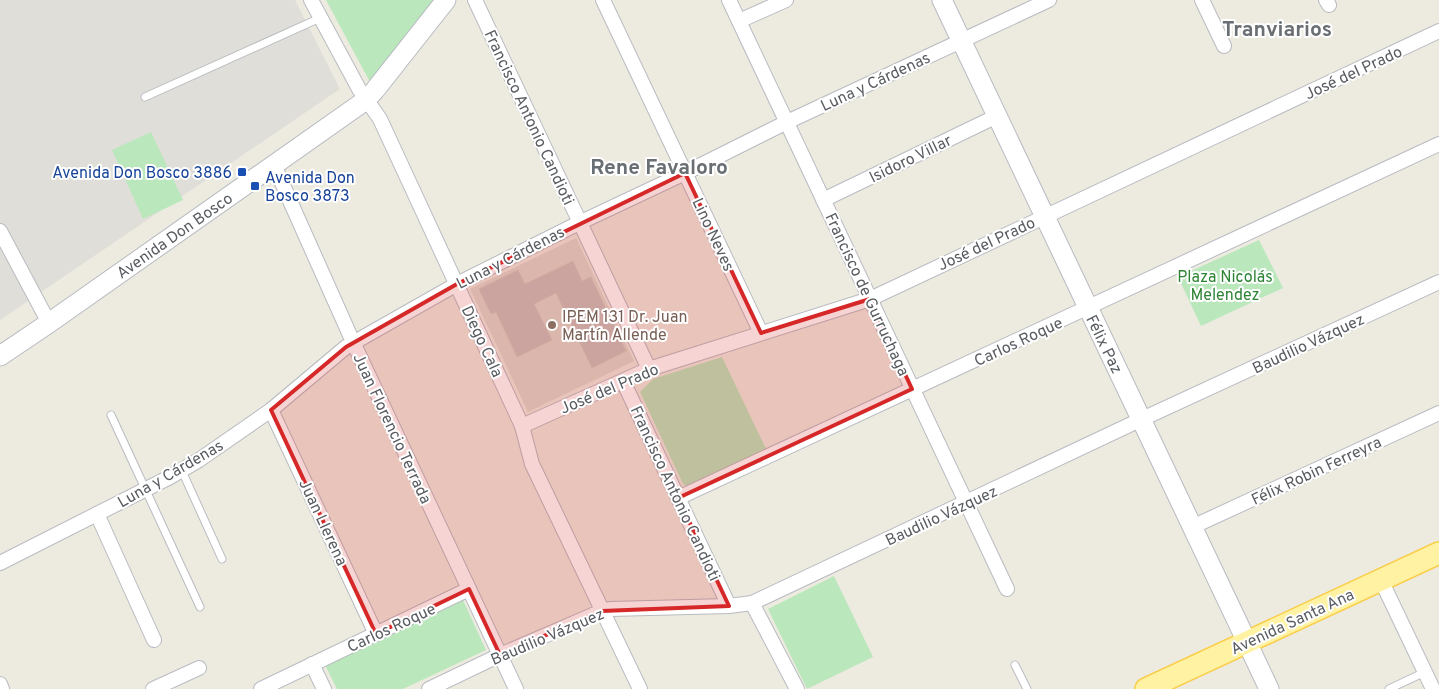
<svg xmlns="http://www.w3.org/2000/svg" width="1439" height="689" viewBox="0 0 1439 689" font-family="Overpass,sans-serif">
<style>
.industrial{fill:#e0ded8}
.education{fill:#dddacf}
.green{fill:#bae7bc}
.building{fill:#c8c4bd;stroke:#d2ccbe}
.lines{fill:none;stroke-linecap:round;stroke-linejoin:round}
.service-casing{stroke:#b8bbc0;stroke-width:9}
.minor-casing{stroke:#b8bbc0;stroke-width:16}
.secondary-casing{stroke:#b6bac0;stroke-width:21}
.primary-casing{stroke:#face4c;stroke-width:24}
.service{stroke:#fff;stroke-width:7}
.minor{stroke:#fff;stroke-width:14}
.secondary{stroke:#fff;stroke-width:19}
.primary{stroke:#fff3a3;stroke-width:21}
.marked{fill:#d62828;fill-opacity:0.2;stroke:#d62828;stroke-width:4;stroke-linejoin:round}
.transit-dot{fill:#1a4fb4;stroke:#fff;stroke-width:2}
.education-dot{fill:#8d6e63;stroke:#fff;stroke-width:2}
.labels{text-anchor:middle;stroke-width:4;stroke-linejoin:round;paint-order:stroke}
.street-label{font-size:16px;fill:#595d62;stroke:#fff}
.transit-label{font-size:16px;fill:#164399;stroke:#fff;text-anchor:end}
.park-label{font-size:16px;fill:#2e8435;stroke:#fff}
.education-label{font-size:16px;fill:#785e54;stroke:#fff;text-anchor:start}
.district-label{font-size:21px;font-weight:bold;fill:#6a6f74;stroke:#fff}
</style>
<rect width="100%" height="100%" fill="#edebe0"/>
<polygon class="industrial" points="0,0 295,0 340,89 0,320"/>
<polygon class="education" points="576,238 634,361 528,412 470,289"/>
<g class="green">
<polygon points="326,0 437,0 371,84"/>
<polygon points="151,132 183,200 143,219 112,150"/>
<polygon points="1259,240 1283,288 1201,326 1178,277"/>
<polygon points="722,357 768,453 692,487 683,484 640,392 653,379"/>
<polygon points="834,576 873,657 807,689 768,609"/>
<polygon points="463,600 486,650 403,689 337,689 325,665"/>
</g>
<polygon class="building" points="573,261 582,281 591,277 626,351 592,368 556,293 534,304 552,340 517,357 496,312 491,314 479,289 518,270 525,284"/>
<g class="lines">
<defs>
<g id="service">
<polyline points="145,97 320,18"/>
<polyline points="111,415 200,607"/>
<polyline points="182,471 222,559"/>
<polyline points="1015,665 1027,689"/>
<polyline points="1389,689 1425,672"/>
</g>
<g id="minor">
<polyline points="311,0 359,89 380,119 522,426 532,464 640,689"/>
<polyline points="475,0 649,369"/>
<polyline points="603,0 761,333"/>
<polyline points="729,0 1007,589"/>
<polyline points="1202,0 1224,46"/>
<polyline points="1326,0 1329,5"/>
<polyline points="739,21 786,0"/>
<polyline points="274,165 353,342 516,689"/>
<polyline points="823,200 997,116"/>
<polyline points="0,231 49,323"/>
<polyline points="623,381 729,606"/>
<polyline points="271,410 376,634"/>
<polyline points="522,426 649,369 870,299 1439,31"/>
<polyline points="678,498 1439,144"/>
<polyline points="97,514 154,640"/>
<polyline points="1192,527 1439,413"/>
<polyline points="0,563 170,477 199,460 271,410 346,347 457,284 579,223 685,173 787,122 1049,0"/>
<polyline points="1381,580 1433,689"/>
<polyline points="752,603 797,689"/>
<polyline points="312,664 324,689"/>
<polyline points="0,684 2,689"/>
<polyline points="153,689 199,668"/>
<polyline points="261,689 469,589"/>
<polyline points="429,689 500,655 602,611 610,609 729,606 752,603 1142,419 1439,282"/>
</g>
<g id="secondary">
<path d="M942 0C1051 230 1161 459 1269 689"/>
<polyline points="0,356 49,323 366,100 375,90 446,0"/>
</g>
<polyline id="primary" points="1146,689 1439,553"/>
</defs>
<use href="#service" class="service-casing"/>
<use href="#minor" class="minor-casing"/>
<use href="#secondary" class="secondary-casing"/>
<use href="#primary" class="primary-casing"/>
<use href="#service" class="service"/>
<use href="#minor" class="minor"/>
<use href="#secondary" class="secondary"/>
<use href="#primary" class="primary"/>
</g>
<path class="marked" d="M685 173 761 333 870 299 912 389 678 498 729 606 602 611 500 655 469 589 376 634 271 410 346 347 457 284Z"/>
<g class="transit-dot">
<rect x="237" y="167" width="10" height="10" rx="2.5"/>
<rect x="250" y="181" width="10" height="10" rx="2.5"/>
</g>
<circle class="education-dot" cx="552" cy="325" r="5"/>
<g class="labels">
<g class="street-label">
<text transform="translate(1353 72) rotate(-25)" y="6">José del Prado</text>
<text transform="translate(875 81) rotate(-25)" y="6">Luna y Cárdenas</text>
<text transform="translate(530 117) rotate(65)" y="6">Francisco Antonio Candioti</text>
<text transform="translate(910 158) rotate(-26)" y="6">Isidoro Villar</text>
<text transform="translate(714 234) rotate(65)" y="6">Lino Neves</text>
<text transform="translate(174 235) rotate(-35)" y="6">Avenida Don Bosco</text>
<text transform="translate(986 243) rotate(-25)" y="6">José del Prado</text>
<text transform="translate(510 257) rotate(-27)" y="6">Luna y Cárdenas</text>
<text transform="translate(868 294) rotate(65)" y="6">Francisco de Gurruchaga</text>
<text transform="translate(483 341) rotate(65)" y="6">Diego Cala</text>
<text transform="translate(1018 341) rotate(-25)" y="6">Carlos Roque</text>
<text transform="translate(1308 343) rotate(-25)" y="6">Baudilio Vázquez</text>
<text transform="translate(1105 344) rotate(64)" y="6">Félix Paz</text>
<text transform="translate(609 388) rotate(-23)" y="6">José del Prado</text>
<text transform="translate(393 428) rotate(65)" y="6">Juan Florencio Terrada</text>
<text transform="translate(1316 470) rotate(-25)" y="6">Félix Robin Ferreyra</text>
<text transform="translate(170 473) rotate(-30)" y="6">Luna y Cárdenas</text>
<text transform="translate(676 493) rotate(65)" y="6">Francisco Antonio Candioti</text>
<text transform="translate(941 515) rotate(-25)" y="6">Baudilio Vázquez</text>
<text transform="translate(324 522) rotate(65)" y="6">Juan Llerena</text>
<text transform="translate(1292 621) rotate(-25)" y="6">Avenida Santa Ana</text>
<text transform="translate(391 627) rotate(-25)" y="6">Carlos Roque</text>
<text transform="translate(547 636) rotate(-23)" y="6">Baudilio Vázquez</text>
</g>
<g class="transit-label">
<text x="232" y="178">Avenida Don Bosco 3886</text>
<text x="265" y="183" text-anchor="start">Avenida Don<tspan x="265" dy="18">Bosco 3873</tspan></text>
</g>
<g class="park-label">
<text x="1225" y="282">Plaza Nicolás<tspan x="1225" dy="18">Melendez</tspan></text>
</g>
<g class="education-label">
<text x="562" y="322">IPEM 131 Dr. Juan<tspan x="562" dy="18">Martín Allende</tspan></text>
</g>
<g class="district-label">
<text x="1277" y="36">Tranviarios</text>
<text x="659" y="174">Rene Favaloro</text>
</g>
</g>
</svg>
